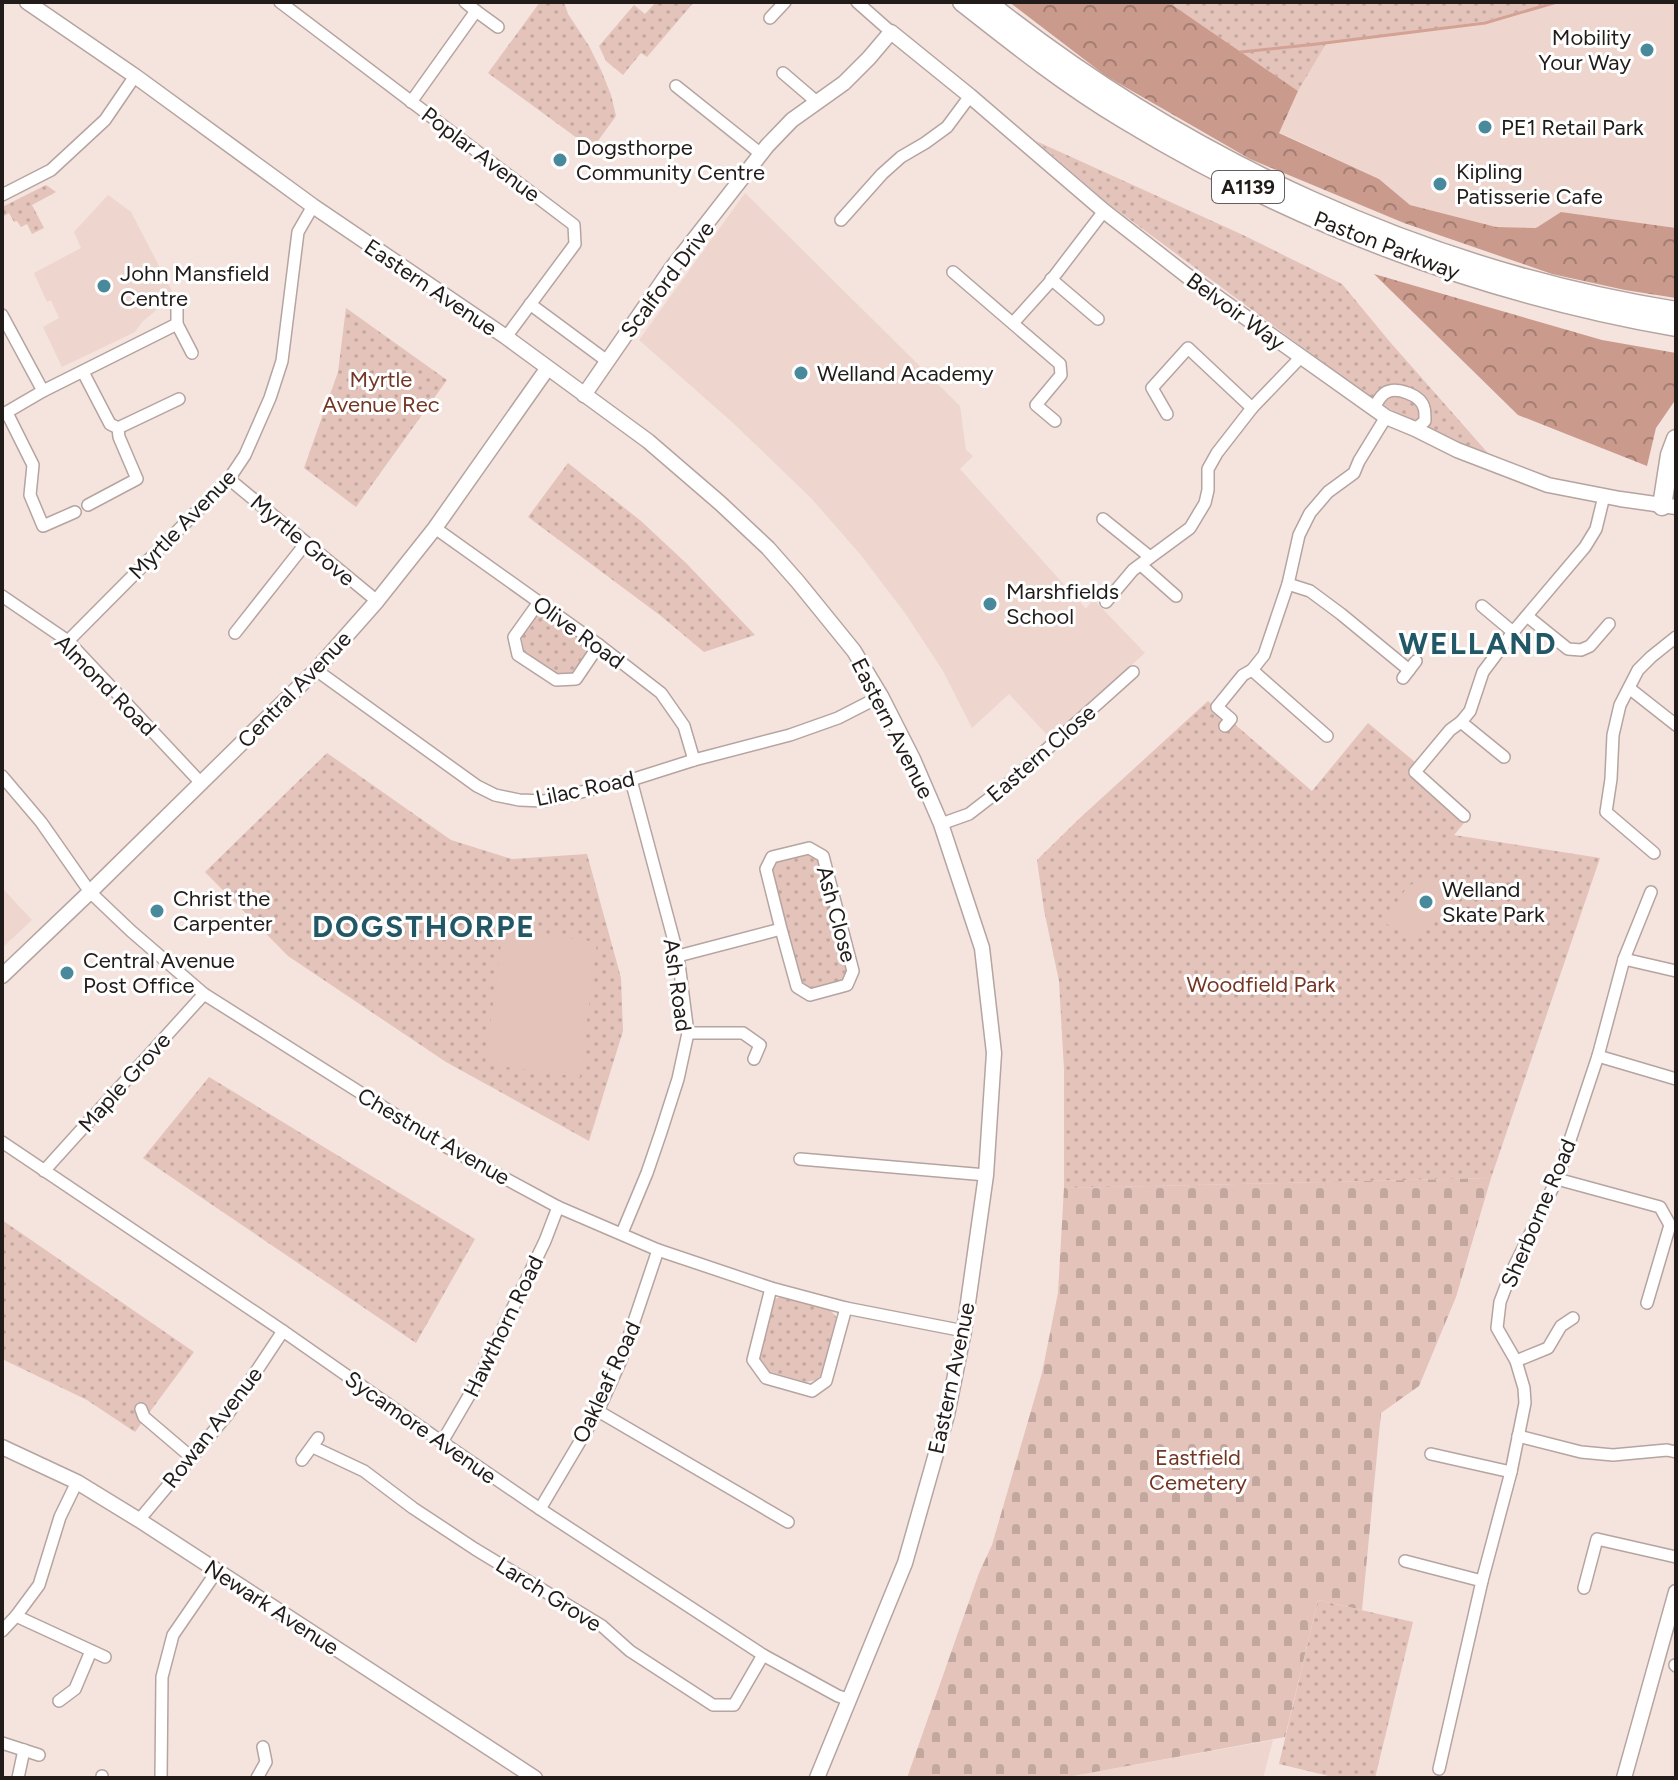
<svg xmlns="http://www.w3.org/2000/svg" width="1678" height="1780" viewBox="0 0 1678 1780" font-family="Figtree,sans-serif">
<style>
.built{fill:#eed5cd}
.green{fill:url(#green-dots)}
.forest{fill:url(#forest-crowns)}
.cemetery{fill:url(#cemetery-stones)}
.pitch{fill:#e3c3ba}
.lines{fill:none;stroke-linecap:round;stroke-linejoin:round}
.stream{stroke:#d3a294;stroke-width:3}
.minor-casing{stroke:#b5a4a0;stroke-width:14}
.tertiary-casing{stroke:#b5a4a0;stroke-width:17}
.trunk-casing{stroke:#b5a4a0;stroke-width:21}
.minor{stroke:#fff;stroke-width:11}
.tertiary{stroke:#fff;stroke-width:14}
.trunk{stroke:#fff;stroke-width:18}
.poi-dot{fill:#488a9c;stroke:#fff;stroke-width:3}
.labels{text-anchor:middle;stroke-width:6;stroke-linejoin:round;paint-order:stroke}
.shield{fill:#fff;stroke:#645f5e;stroke-width:2}
.shield-label{font-size:20px;font-weight:bold;fill:#211b19}
.poi-label{font-size:22px;fill:#211b19;stroke:#fff;text-anchor:start}
.street-label{font-size:22px;fill:#211b19;stroke:#fff}
.park-label{font-size:22px;fill:#733624;stroke:#fff}
.district-label{font-size:30px;font-weight:bold;letter-spacing:2px;fill:#225765;stroke:#fff}
</style>
<defs>
<pattern id="green-dots" width="8" height="8" patternUnits="userSpaceOnUse" patternTransform="scale(2)"><rect width="8" height="8" fill="#e3c3ba"/><path d="M2 2h.1M6 6h.1" fill="none" stroke="#c2a79f" stroke-width="1.8" stroke-linecap="round"/></pattern>
<pattern id="forest-crowns" width="20" height="18" patternUnits="userSpaceOnUse" patternTransform="scale(2)"><rect width="20" height="18" fill="#ca9a8c"/><path d="M2 6a3 3 0 1 1 6 0M12 15a3 3 0 1 1 6 0" fill="none" stroke="#a47d72"/></pattern>
<pattern id="cemetery-stones" width="16" height="16" patternUnits="userSpaceOnUse" patternTransform="scale(2)"><rect width="16" height="16" fill="#e3c3ba"/><path d="M2 7V4a2 2 0 0 1 4 0v3zM10 15v-3a2 2 0 0 1 4 0v3z" fill="#c2a79f"/></pattern>
</defs>
<rect width="100%" height="100%" fill="#f5e3de"/>
<g class="built">
<polygon points="1553,2 1676,2 1676,228 1561,212 1536,228 1496,227 1410,205 1379,179 1279,132 1298,91 1326,44 1486,21"/>
<polygon points="745,193 960,406 966,450 973,456 960,469 1086,609 1093,599 1145,653 1049,737 1009,694 972,728 943,671 905,613 860,554 811,498 732,422 639,340"/>
<polygon points="108,195 131,212 174,295 142,322 135,332 62,367 43,327 59,318 51,300 47,302 34,273 81,248 74,232"/>
<polygon points="2,888 32,920 2,948"/>
<polygon points="1273,1740 1263,1778 1062,1778"/>
</g>
<g class="green">
<polygon points="540,2 562,2 565,5 568,14 589,46 601,70 611,95 616,116 592,149 488,73"/>
<polygon points="656,2 694,2 647,57 641,53 623,75 606,61 599,46 634,5 645,14"/>
<polygon points="1168,2 1553,2 1486,21 1326,44 1298,91"/>
<polygon points="1036,141 1243,235 1342,284 1390,342 1494,460 1425,430 1367,395 1109,204"/>
<polygon points="46,185 56,192 32,205 44,228 32,234 27,224 21,227 17,221 14,222 9,213 2,217 2,207"/>
<polygon points="346,308 447,380 356,507 304,468 338,372"/>
<polygon points="568,463 641,521 686,563 755,635 704,652 661,616 528,517"/>
<polygon points="545,611 588,644 589,651 573,675 563,676 557,674 524,651 521,635 537,613"/>
<polygon points="1208,701 1312,791 1368,723 1415,762 1408,773 1464,823 1454,835 1600,858 1491,1178 1064,1188 1064,1069 1059,981 1044,910 1037,860 1081,817"/>
<polygon points="327,753 451,840 512,859 587,854 621,978 623,1031 589,1141 446,1062 288,956 205,872"/>
<polygon points="809,852 819,859 849,971 843,982 810,991 800,984 770,870 774,859"/>
<polygon points="209,1077 475,1239 416,1343 143,1158"/>
<polygon points="2,1220 194,1352 135,1432 87,1400 2,1359"/>
<polygon points="786,1296 828,1307 837,1318 822,1374 816,1380 806,1382 768,1371 759,1360 772,1302 777,1298"/>
<polygon points="1318,1600 1413,1622 1375,1778 1337,1778 1279,1764"/>
</g>
<g class="forest">
<polygon points="1009,2 1168,2 1298,91 1279,133 1379,179 1410,205 1496,227 1536,228 1561,212 1676,228 1676,298 1625,290 1552,274 1404,223 1250,159 1106,76"/>
<polygon points="1374,274 1602,340 1676,353 1676,399 1656,428 1647,466 1518,415"/>
</g>
<polygon class="cemetery" points="1491,1178 1456,1297 1419,1386 1381,1413 1362,1610 1318,1600 1285,1737 1062,1778 907,1778 979,1573 992,1545 1042,1373 1058,1293 1064,1188"/>
<g class="pitch">
<path d="M1438 878 1456 883 1461 895C1446 910 1431 930 1411 936L1386 924 1389 909 1397 910C1404 883 1411 882 1438 878Z"/>
<polygon points="503,929 597,942 580,1077 485,1064"/>
</g>
<g class="lines">
<polyline class="stream" points="1241,52 1317,44 1485,23 1557,2"/>
<defs>
<g id="minor">
<polyline points="280,2 574,225 575,244 506,337"/>
<polyline points="857,2 891,32"/>
<polyline points="476,11 498,27"/>
<polyline points="770,18 785,2"/>
<polyline points="783,73 818,103"/>
<polyline points="676,86 761,154"/>
<polyline points="411,102 476,11 465,2"/>
<polyline points="2,195 51,170 105,120 135,76"/>
<polyline points="841,220 882,174 901,157 925,143 947,127 970,96"/>
<polyline points="953,272 1060,364 1061,375 1036,405 1055,421"/>
<polyline points="1051,279 1098,319"/>
<polyline points="177,301 177,324 192,353"/>
<polyline points="530,304 607,361"/>
<polyline points="2,315 43,391 2,415"/>
<polyline points="1013,323 1049,283 1104,211"/>
<polyline points="83,372 110,424 118,428 119,437 137,479 88,505"/>
<polyline points="43,391 177,324"/>
<path d="M1373 409C1377 403 1380 396 1385 393 1396 386 1421 395 1424 408 1425 410 1425 418 1425 421L1415 429"/>
<polyline points="7,413 33,465 30,495 43,526 75,512"/>
<polyline points="1167,414 1152,388 1188,348 1252,408"/>
<polyline points="118,428 179,399"/>
<polyline points="229,479 377,601"/>
<polyline points="1103,519 1150,557"/>
<polyline points="435,528 599,645 661,693 684,726 694,760"/>
<polyline points="1141,565 1176,596"/>
<polyline points="1288,584 1310,591 1341,614 1409,670"/>
<polyline points="2,596 68,641 201,783"/>
<polyline points="539,602 514,637 518,655 556,680 576,679 599,645"/>
<polyline points="1106,602 1133,570 1190,528 1205,503 1208,490 1208,469 1217,453 1252,408 1300,358"/>
<polyline points="1482,606 1513,632"/>
<polyline points="1527,616 1568,649 1581,650 1590,646 1609,624"/>
<polyline points="235,633 306,543"/>
<polyline points="68,641 229,479 245,455 270,398 282,361 298,232 313,206"/>
<polyline points="316,670 477,786 495,795 519,800 544,801 631,780 694,760 790,735 838,718 881,696"/>
<polyline points="1252,670 1327,736"/>
<polyline points="1403,678 1416,661"/>
<polyline points="1629,688 1676,725"/>
<polyline points="1461,722 1504,757"/>
<polyline points="1225,726 1231,719 1217,707 1243,675 1252,670 1264,655 1288,584 1299,535 1310,513 1328,492 1354,473 1359,461 1386,417"/>
<polyline points="2,776 41,822 90,892 131,931 204,994 443,1145 558,1207 658,1250 771,1288 846,1308 964,1331"/>
<polyline points="1464,816 1415,772 1450,730 1461,722 1470,711 1483,672 1513,632 1585,547 1596,529 1604,496"/>
<polyline points="941,824 969,814 1009,783 1133,672"/>
<polyline points="1654,853 1606,812 1611,779 1613,735 1620,705 1638,670 1651,657 1676,637"/>
<polyline points="678,956 781,929 766,869 772,857 809,848 823,856 853,971 847,985 810,995 797,987 781,929"/>
<polyline points="1624,959 1676,971"/>
<polyline points="688,1033 743,1033 760,1045 754,1059"/>
<polyline points="1598,1056 1676,1079"/>
<polyline points="2,1142 283,1331 442,1442 540,1509 763,1655 838,1696 848,1699"/>
<polyline points="800,1159 986,1175"/>
<polyline points="44,1171 204,994"/>
<polyline points="1557,1179 1660,1207 1670,1225 1647,1303"/>
<polyline points="622,1233 647,1173 661,1132 678,1079 688,1033 678,956 631,780"/>
<polyline points="771,1288 753,1360 766,1378 812,1391 826,1381 846,1308"/>
<polyline points="1516,1361 1548,1348 1561,1326 1573,1318"/>
<polyline points="141,1409 144,1417 191,1457"/>
<polyline points="598,1411 788,1522"/>
<polyline points="1518,1436 1581,1452 1613,1455 1667,1450 1676,1452"/>
<polyline points="442,1442 477,1382 545,1241 558,1207"/>
<polyline points="313,1447 364,1471 413,1508 475,1549 602,1626 630,1651 713,1705 734,1705 763,1655"/>
<polyline points="1431,1454 1511,1472"/>
<polyline points="302,1460 318,1438"/>
<polyline points="540,1509 598,1411 621,1360 658,1250"/>
<polyline points="139,1520 228,1414 283,1331"/>
<polyline points="1405,1561 1482,1581"/>
<polyline points="1584,1588 1597,1539 1676,1557"/>
<polyline points="16,1616 105,1657"/>
<polyline points="2,1631 16,1616 39,1585 60,1517 77,1482"/>
<polyline points="1675,1665 1676,1666"/>
<polyline points="59,1701 75,1689 91,1651"/>
<polyline points="2,1743 39,1755"/>
<polyline points="1439,1769 1482,1581 1511,1472 1525,1403 1524,1388 1516,1361 1497,1328 1500,1302 1511,1273 1557,1179 1598,1056 1624,959 1651,892"/>
<polyline points="102,1776 102,1778"/>
<polyline points="18,1778 24,1750"/>
<polyline points="161,1778 162,1677 173,1635 217,1571"/>
<polyline points="257,1778 266,1762 263,1747"/>
</g>
<g id="tertiary">
<polyline points="27,2 135,76 313,206 506,337 648,441 720,503 768,548 798,582 854,651 881,696 913,759 941,824 982,948 994,1053 986,1175 964,1331 947,1415 905,1563 817,1778"/>
<polyline points="584,395 671,269 767,146 792,120 844,83 869,58 891,32 970,96 1104,211 1186,275 1386,417 1415,429 1457,450 1548,485 1620,499 1676,507"/>
<polyline points="2,976 90,892 316,670 377,601 435,528 547,369"/>
<polyline points="2,1447 77,1482 139,1520 535,1778"/>
<polyline points="1624,1778 1676,1592"/>
</g>
<g id="trunk">
<path d="M962 2C1014 43 1067 85 1124 119 1293 222 1481 293 1676 327"/>
<path d="M987 2C1185 160 1425 271 1676 311"/>
<polyline points="1662,506 1670,455 1676,439"/>
</g>
</defs>
<use href="#minor" class="minor-casing"/>
<use href="#tertiary" class="tertiary-casing"/>
<use href="#trunk" class="trunk-casing"/>
<use href="#minor" class="minor"/>
<use href="#tertiary" class="tertiary"/>
<use href="#trunk" class="trunk"/>
</g>
<g class="poi-dot">
<circle cx="1647" cy="50" r="8"/>
<circle cx="1485" cy="127" r="8"/>
<circle cx="560" cy="160" r="8"/>
<circle cx="1440" cy="184" r="8"/>
<circle cx="104" cy="286" r="8"/>
<circle cx="801" cy="373" r="8"/>
<circle cx="990" cy="604" r="8"/>
<circle cx="1426" cy="902" r="8"/>
<circle cx="157" cy="911" r="8"/>
<circle cx="67" cy="973" r="8"/>
</g>
<g class="labels">
<rect class="shield" x="1212" y="171" width="72" height="32" rx="6"/>
<g class="shield-label">
<text x="1248" y="194">A1139</text>
</g>
<g class="poi-label">
<text x="1631" y="45" text-anchor="end">Mobility<tspan x="1631" dy="25">Your Way</tspan></text>
<text x="1501" y="135">PE1 Retail Park</text>
<text x="576" y="155">Dogsthorpe<tspan x="576" dy="25">Community Centre</tspan></text>
<text x="1456" y="179">Kipling<tspan x="1456" dy="25">Patisserie Cafe</tspan></text>
<text x="120" y="281">John Mansfield<tspan x="120" dy="25">Centre</tspan></text>
<text x="817" y="381">Welland Academy</text>
<text x="1006" y="599">Marshfields<tspan x="1006" dy="25">School</tspan></text>
<text x="1442" y="897">Welland<tspan x="1442" dy="25">Skate Park</tspan></text>
<text x="173" y="906">Christ the<tspan x="173" dy="25">Carpenter</tspan></text>
<text x="83" y="968">Central Avenue<tspan x="83" dy="25">Post Office</tspan></text>
</g>
<g class="street-label">
<text transform="translate(481 154) rotate(37)" y="8">Poplar Avenue</text>
<text transform="translate(1387 245) rotate(21)" y="8">Paston Parkway</text>
<text transform="translate(667 279) rotate(-53)" y="8">Scalford Drive</text>
<text transform="translate(431 287) rotate(34)" y="8">Eastern Avenue</text>
<text transform="translate(1236 311) rotate(36)" y="8">Belvoir Way</text>
<text transform="translate(182 524) rotate(-46)" y="8">Myrtle Avenue</text>
<text transform="translate(303 540) rotate(40)" y="8">Myrtle Grove</text>
<text transform="translate(579 632) rotate(36)" y="8">Olive Road</text>
<text transform="translate(106 685) rotate(45)" y="8">Almond Road</text>
<text transform="translate(294 689) rotate(-46)" y="8">Central Avenue</text>
<text transform="translate(893 728) rotate(63)" y="8">Eastern Avenue</text>
<text transform="translate(1041 753) rotate(-41)" y="8">Eastern Close</text>
<text transform="translate(585 788) rotate(-12)" y="8">Lilac Road</text>
<text transform="translate(837 914) rotate(75)" y="8">Ash Close</text>
<text transform="translate(678 985) rotate(82)" y="8">Ash Road</text>
<text transform="translate(124 1082) rotate(-48)" y="8">Maple Grove</text>
<text transform="translate(434 1136) rotate(30)" y="8">Chestnut Avenue</text>
<text transform="translate(1538 1213) rotate(-67)" y="8">Sherborne Road</text>
<text transform="translate(503 1326) rotate(-64)" y="8">Hawthorn Road</text>
<text transform="translate(951 1378) rotate(-78)" y="8">Eastern Avenue</text>
<text transform="translate(606 1382) rotate(-65)" y="8">Oakleaf Road</text>
<text transform="translate(212 1427) rotate(-52)" y="8">Rowan Avenue</text>
<text transform="translate(421 1427) rotate(35)" y="8">Sycamore Avenue</text>
<text transform="translate(549 1594) rotate(32)" y="8">Larch Grove</text>
<text transform="translate(272 1607) rotate(33)" y="8">Newark Avenue</text>
</g>
<g class="park-label">
<text x="381" y="387">Myrtle<tspan x="381" dy="25">Avenue Rec</tspan></text>
<text x="1261" y="992">Woodfield Park</text>
<text x="1198" y="1465">Eastfield<tspan x="1198" dy="25">Cemetery</tspan></text>
</g>
<g class="district-label">
<text x="1478" y="654">WELLAND</text>
<text x="424" y="937">DOGSTHORPE</text>
</g>
</g>
<rect width="1678" height="1780" fill="none" stroke="#211b19" stroke-width="8"/>
</svg>
